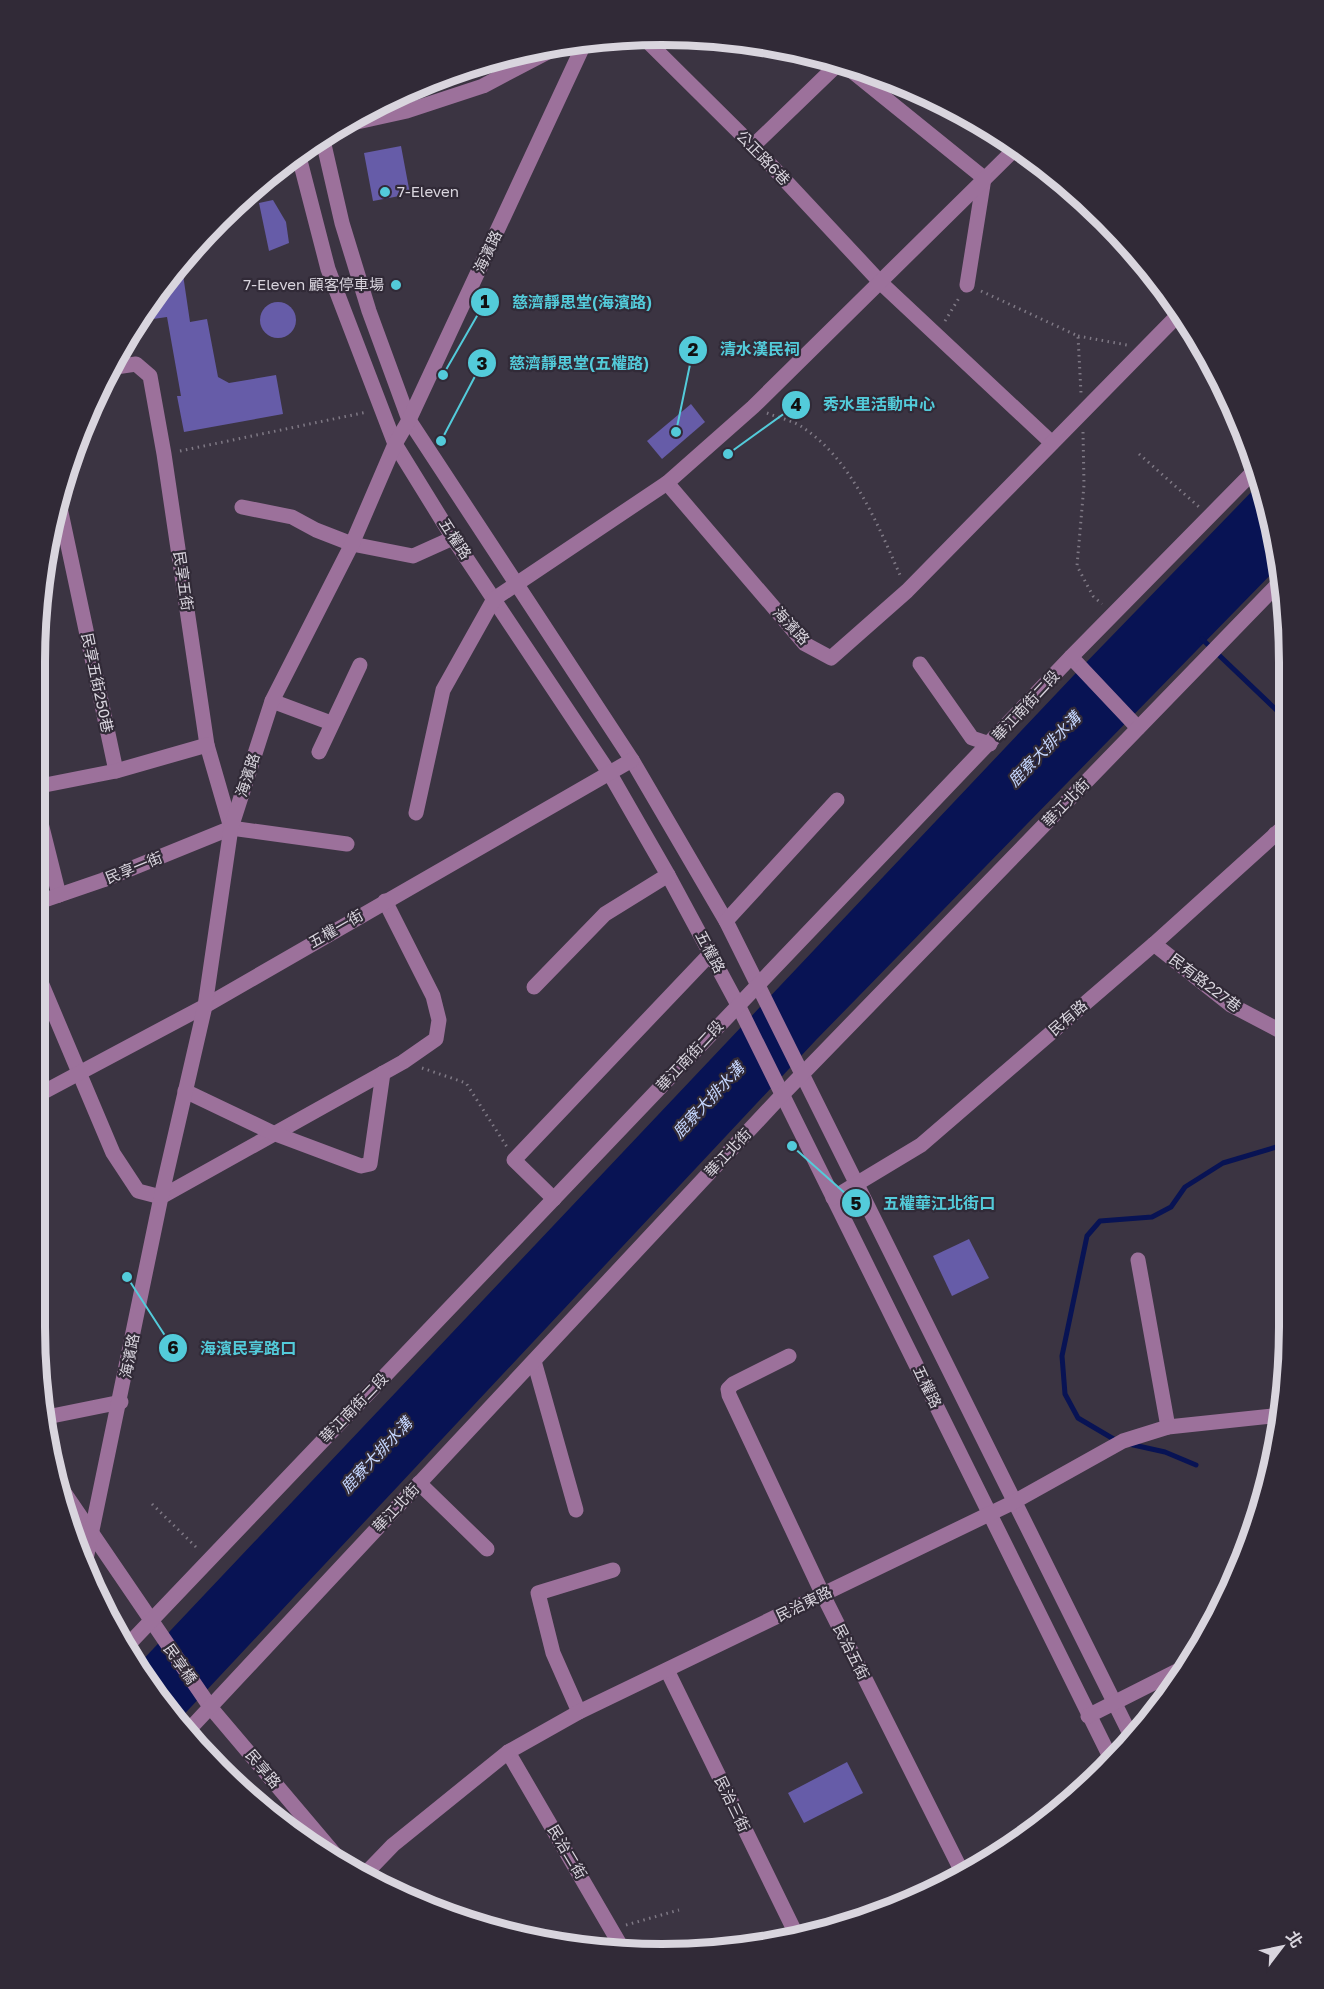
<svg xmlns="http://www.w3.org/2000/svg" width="1324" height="1989" viewBox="0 0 1324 1989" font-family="'Golos Text','Noto Sans TC',sans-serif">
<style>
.water{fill:#081354}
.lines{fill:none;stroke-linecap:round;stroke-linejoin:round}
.stream{stroke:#081354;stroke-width:5}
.building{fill:#665ca8}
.path{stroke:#7f7985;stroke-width:3;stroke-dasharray:1.5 4.5;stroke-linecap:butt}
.minor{stroke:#9c719b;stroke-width:15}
.poi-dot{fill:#53cbda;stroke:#312a37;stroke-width:2}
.labels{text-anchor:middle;stroke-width:4.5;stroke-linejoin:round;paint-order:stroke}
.street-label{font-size:15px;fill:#d9d5de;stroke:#312a37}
.poi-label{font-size:15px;fill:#d9d5de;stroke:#312a37;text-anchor:start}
.water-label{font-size:16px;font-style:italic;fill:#c5d6fe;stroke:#312a37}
.rim{fill:none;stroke:#d9d5de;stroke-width:8}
.leader{fill:none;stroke:#53cbda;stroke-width:2}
.callout-dot{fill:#53cbda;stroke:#312a37;stroke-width:2}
.mark-label{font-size:18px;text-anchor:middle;font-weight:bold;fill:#111}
.callout-label{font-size:16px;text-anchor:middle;font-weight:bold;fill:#53cbda;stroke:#312a37;stroke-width:4.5;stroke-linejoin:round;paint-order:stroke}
</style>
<rect width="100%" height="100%" fill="#3b3442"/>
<polygon class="water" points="1260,483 1277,539 1280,565 816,1040 176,1723 136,1667 1074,675"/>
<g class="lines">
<g class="stream">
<polyline points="1202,639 1290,723"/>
<polyline points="1117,1441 1078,1418 1065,1394 1062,1356 1087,1236 1100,1221 1152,1217 1171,1207 1185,1187 1223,1163 1290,1143"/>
<polyline points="1129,1444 1165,1452 1196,1465"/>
</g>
</g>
<g class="building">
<polygon points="401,146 410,194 373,201 364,153"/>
<polygon points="273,200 286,222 289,243 269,251 259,203"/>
<polygon points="181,261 190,322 207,319 218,377 229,383 276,375 283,414 184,432 177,396 181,396 167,317 139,321 164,280"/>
<circle cx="278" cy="320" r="18"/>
<polygon points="691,404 705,422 662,459 647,441"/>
<polygon points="969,1239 989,1278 952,1296 933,1256"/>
<polygon points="847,1762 863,1793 804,1823 788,1793"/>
</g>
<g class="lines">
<g class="path">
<polyline points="981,291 1078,336 1081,393"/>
<polyline points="945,321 959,298"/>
<polyline points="1078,336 1127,345"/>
<path d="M767 413C779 418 795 421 805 429 852 461 878 525 900 575"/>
<polyline points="1083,432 1084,485 1077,566 1093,596 1102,604"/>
<polyline points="180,451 367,412"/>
<polyline points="1139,454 1199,507"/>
<polyline points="422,1068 466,1083 507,1147"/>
<polyline points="152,1504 198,1549"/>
<polyline points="626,1925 679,1910"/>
</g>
<g class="minor">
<polyline points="642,36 753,146 881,283 1052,443"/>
<polyline points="843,64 984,178 967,285"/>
<polyline points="339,126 407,111 483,86 563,44"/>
<polyline points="322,136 342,223 369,311 409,420 632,760 726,921 1133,1740"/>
<polyline points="753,146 839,63"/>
<polyline points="298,153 328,269 395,444 453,538 610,774 668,875 738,1005 1113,1763"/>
<polyline points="109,368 136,364 150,376 164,454 207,745 231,828"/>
<polyline points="667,483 805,644 831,658 907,591 1182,311"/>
<polyline points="59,503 116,771"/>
<polyline points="242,507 292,517 316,530 352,544 413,556 453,538"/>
<polyline points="1071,657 1138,728"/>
<polyline points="920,664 972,738 990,744"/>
<polyline points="272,701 331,723"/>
<polyline points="319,752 360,665"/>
<polyline points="35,787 116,771 207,745"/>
<polyline points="35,799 59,895"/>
<polyline points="416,813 443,690 494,599 667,483 753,407 1018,146"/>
<polyline points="1275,834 1290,848"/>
<polyline points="36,903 103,880 231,828 347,844"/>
<polyline points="726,921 837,800"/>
<polyline points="1154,944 1231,1005 1290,1036"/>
<polyline points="37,973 113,1153 138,1191 161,1197 403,1062 436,1039 439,1020 433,996 385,901"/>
<polyline points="534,987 605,914 668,875"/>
<polyline points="185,1091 273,1133 361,1166 370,1164 383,1073"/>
<polyline points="38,1095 205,1006 632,760"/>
<polyline points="833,1198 921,1145 1154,944 1290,821"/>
<polyline points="554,1199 514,1160 711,953"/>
<polyline points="1138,1260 1168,1427"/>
<polyline points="789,1356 733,1384 728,1389 729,1395 823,1595 964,1876"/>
<polyline points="534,1361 576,1510"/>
<polyline points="42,1418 121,1402"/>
<polyline points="57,1482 211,1708 339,1859"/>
<polyline points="419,1483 487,1549"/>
<polyline points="85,1564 161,1197 205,1006 231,828 272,701 352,544 395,444 409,420 585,42"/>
<polyline points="126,1647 1071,657 1256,469"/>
<polyline points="667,1670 798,1938"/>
<polyline points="579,1712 553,1653 538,1593 613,1570"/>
<polyline points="1088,1716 1187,1666"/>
<polyline points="185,1734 782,1095 1281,581"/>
<polyline points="508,1752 625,1953"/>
<polyline points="365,1874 393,1845 508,1752 579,1712 1012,1503 1123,1441 1168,1427 1281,1415"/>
</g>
</g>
<g class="poi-dot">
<circle cx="385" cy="192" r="6"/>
<circle cx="396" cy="285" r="6"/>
</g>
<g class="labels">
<g class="street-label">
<text transform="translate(763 158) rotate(46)" y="5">公正路6巷</text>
<text transform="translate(488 252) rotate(-65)" y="5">海濱路</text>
<text transform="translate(455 539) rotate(57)" y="5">五權路</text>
<text transform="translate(183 581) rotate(82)" y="5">民享五街</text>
<text transform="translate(791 626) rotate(47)" y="5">海濱路</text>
<text transform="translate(97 683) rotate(78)" y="5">民享五街250巷</text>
<text transform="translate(1026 706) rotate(-47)" y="5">華江南街二段</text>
<text transform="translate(248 775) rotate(-72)" y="5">海濱路</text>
<text transform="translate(1066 803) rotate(-46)" y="5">華江北街</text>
<text transform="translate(134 868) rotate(-22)" y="5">民享一街</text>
<text transform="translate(336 929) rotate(-30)" y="5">五權一街</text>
<text transform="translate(710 952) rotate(62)" y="5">五權路</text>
<text transform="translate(1205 983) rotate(37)" y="5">民有路227巷</text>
<text transform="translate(1068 1018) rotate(-41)" y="5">民有路</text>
<text transform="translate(690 1056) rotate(-47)" y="5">華江南街二段</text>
<text transform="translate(728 1153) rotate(-47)" y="5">華江北街</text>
<text transform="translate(130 1356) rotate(-79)" y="5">海濱路</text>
<text transform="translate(927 1387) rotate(64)" y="5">五權路</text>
<text transform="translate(354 1408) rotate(-46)" y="5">華江南街二段</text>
<text transform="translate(396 1508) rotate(-47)" y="5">華江北街</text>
<text transform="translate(804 1604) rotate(-26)" y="5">民治東路</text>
<text transform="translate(851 1652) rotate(63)" y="5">民治五街</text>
<text transform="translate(180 1664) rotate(55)" y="5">民享橋</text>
<text transform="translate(263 1769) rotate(50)" y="5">民享路</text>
<text transform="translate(732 1804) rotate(64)" y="5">民治三街</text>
<text transform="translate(567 1852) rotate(59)" y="5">民治二街</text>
</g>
<g class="poi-label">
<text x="397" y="197">7-Eleven</text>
<text x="384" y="290" text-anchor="end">7-Eleven 顧客停車場</text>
</g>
<g class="water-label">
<text transform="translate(1044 749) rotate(-46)" y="6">鹿寮大排水溝</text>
<text transform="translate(708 1100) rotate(-47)" y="6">鹿寮大排水溝</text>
<text transform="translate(376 1455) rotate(-47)" y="6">鹿寮大排水溝</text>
</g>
</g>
<path d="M0 0H1324V1989H0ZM662 45H662A617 617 0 0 1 1279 662V1327A617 617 0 0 1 662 1944H662A617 617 0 0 1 45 1327V662A617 617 0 0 1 662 45Z" fill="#312a37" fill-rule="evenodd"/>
<path class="rim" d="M662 45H662A617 617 0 0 1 1279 662V1327A617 617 0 0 1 662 1944H662A617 617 0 0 1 45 1327V662A617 617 0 0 1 662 45Z"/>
<path class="leader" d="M443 375L485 302M676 432L693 350M441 441L482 363M728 454L796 405M792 1146L856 1203M127 1277L173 1348"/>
<g class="callout-dot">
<circle cx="443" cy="375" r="6"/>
<circle cx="676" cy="432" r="6"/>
<circle cx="441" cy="441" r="6"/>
<circle cx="728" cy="454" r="6"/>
<circle cx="792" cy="1146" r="6"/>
<circle cx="127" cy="1277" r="6"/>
<circle cx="485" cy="302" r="15"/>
<circle cx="693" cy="350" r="15"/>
<circle cx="482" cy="363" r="15"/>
<circle cx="796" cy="405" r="15"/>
<circle cx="856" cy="1203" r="15"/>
<circle cx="173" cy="1348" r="15"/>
</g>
<g class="mark-label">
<text x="485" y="308">1</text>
<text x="693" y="356">2</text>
<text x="482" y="370">3</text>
<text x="796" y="411">4</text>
<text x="856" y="1210">5</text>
<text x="173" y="1354">6</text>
</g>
<g class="callout-label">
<text x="582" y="308">慈濟靜思堂(海濱路)</text>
<text x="760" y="355">清水漢民祠</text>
<text x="579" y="369">慈濟靜思堂(五權路)</text>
<text x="879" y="410">秀水里活動中心</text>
<text x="939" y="1209">五權華江北街口</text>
<text x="248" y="1354">海濱民享路口</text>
</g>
<g transform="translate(1282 1947) rotate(58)" stroke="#312a37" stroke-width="4.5" paint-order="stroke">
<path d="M0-4.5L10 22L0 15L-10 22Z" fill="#d9d5de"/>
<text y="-9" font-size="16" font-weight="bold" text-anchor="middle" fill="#d9d5de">北</text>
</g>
</svg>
